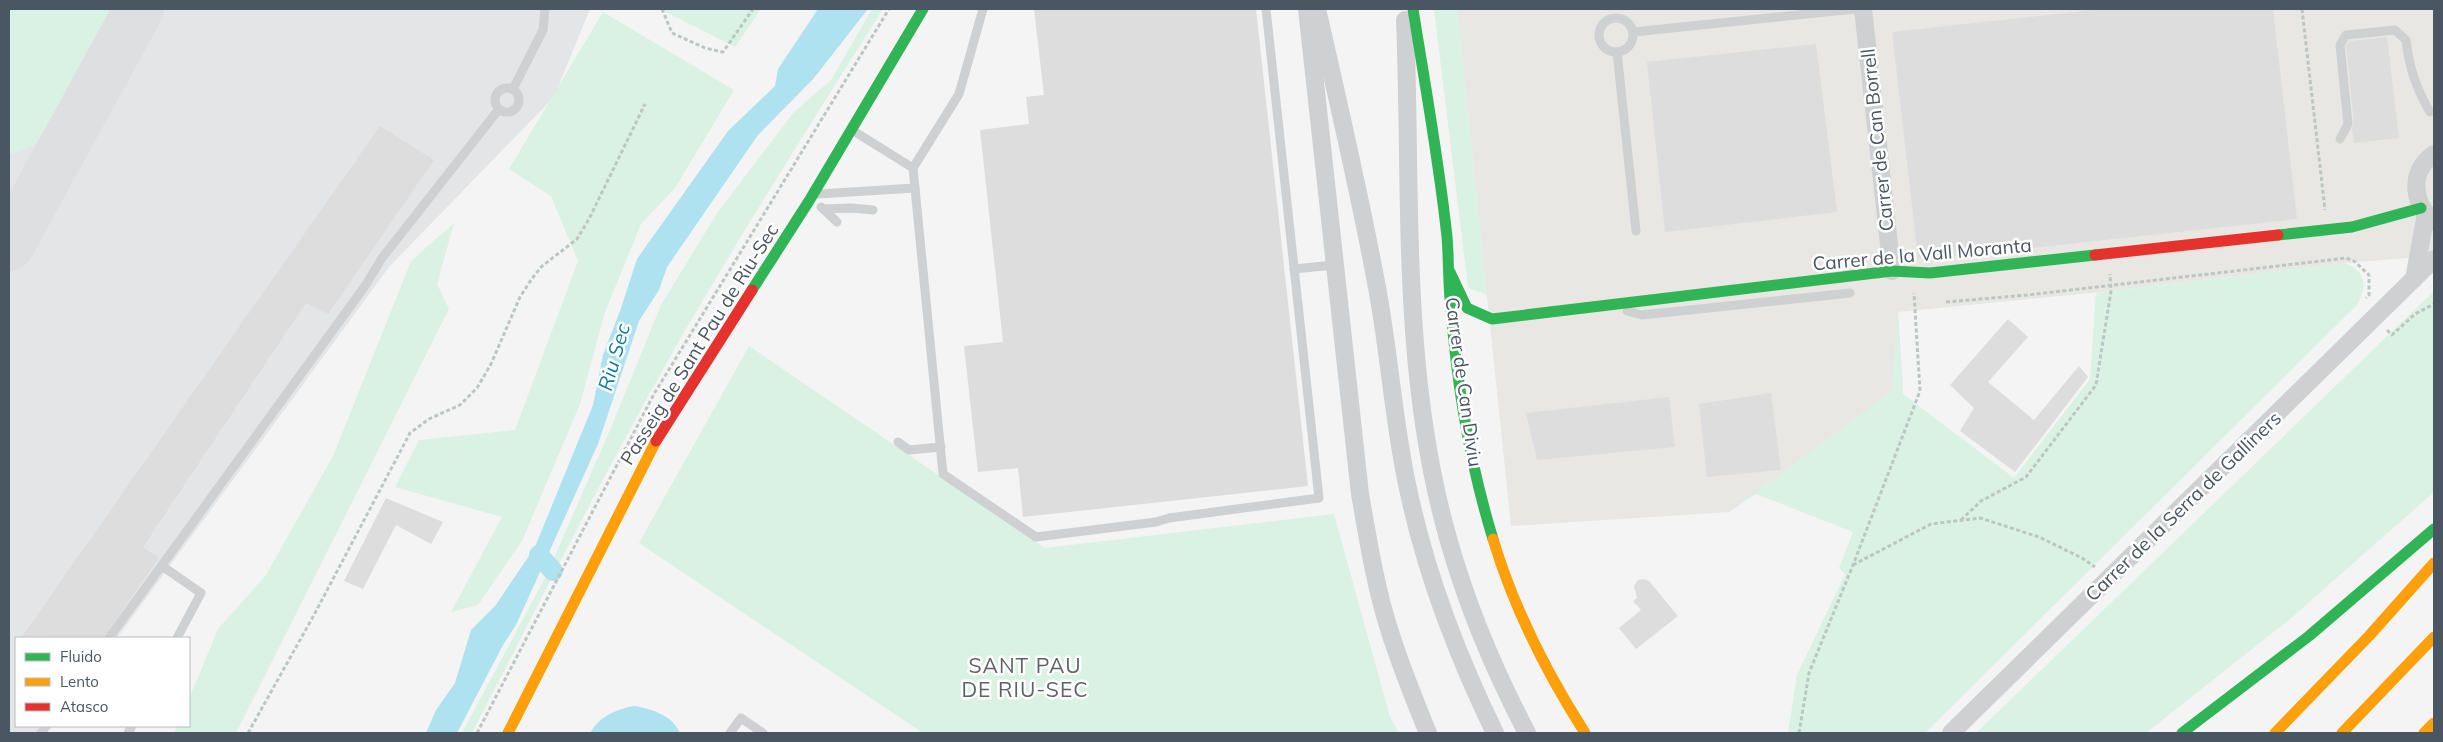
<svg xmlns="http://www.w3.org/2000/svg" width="2443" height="742" viewBox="0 0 2443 742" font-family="Mulish,sans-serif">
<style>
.commercial{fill:#e8e7e3}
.airport{fill:#e4e5e7}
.green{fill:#d9f2e3}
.water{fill:#aee2f0}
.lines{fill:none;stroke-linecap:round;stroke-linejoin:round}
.canal{stroke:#aee2f0;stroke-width:20}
.taxiway{stroke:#dedfe0;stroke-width:50}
.building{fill:#ddddde}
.path{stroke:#bcc7c4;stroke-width:3;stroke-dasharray:4 2.5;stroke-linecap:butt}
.lane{stroke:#ced0d2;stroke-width:9}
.street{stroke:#ced0d2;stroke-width:18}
.fast{stroke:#30b455;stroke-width:11}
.slow{stroke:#ff9f0a;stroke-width:11}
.jam{stroke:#e5322d;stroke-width:11}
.labels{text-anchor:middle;stroke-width:5;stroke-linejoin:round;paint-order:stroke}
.street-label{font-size:19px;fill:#4a5661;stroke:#fff}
.water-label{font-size:20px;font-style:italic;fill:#0c7c9b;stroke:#fff}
.quarter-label{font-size:21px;letter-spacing:1px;fill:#5f6368;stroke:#fff}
</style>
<rect width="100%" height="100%" fill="#f4f4f4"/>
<polygon class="commercial" points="1457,9 2434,9 2434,256 2344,263 2111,291 1898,312 1903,387 1729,512 1511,526"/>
<polygon class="airport" points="9,9 590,9 554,97 389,267 117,638 16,638 16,726 53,726 47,733 9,733"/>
<g class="green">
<polygon points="9,9 122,9 57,125 33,146 9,155"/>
<polygon points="660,9 761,9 735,47"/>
<path d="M872 9H883C811 123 738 238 671 355 601 479 537 607 472 733H462L547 574 610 430 661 305 717 213 794 112 831 80Z"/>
<polygon points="1434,9 1457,9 1487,295 1468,288"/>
<polygon points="603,12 734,90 675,188 641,224 605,312 580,404 522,541 478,605 451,612 502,517 395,487 419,440 515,430 578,261 551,196 509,169"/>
<polygon points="454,223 437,284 449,309 236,733 174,733 177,726 189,726 189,699 218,629 266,575 333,456 411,261"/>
<path d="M2344 263C2366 270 2368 287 2357 305L1925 733H1788L1797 675 1845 574 1839 568 1853 532 1756 494 1729 512 1892 391 1897 312 1903 394 2014 478 2090 379 2096 293Z"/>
<polygon points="2434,291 2434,492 2290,619 2146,733 1976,733"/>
<polygon points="749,346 1045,548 1334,514 1390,717 1399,733 923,733 639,543"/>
</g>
<g class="water">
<polygon points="818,9 868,9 814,78 758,135 667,267 659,290 639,321 598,444 516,625 503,645 457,733 426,733 436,710 455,683 471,630 495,606 535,547 593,405 603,355 620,311 637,259 728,131 775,86 778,69"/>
<path d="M634 706C652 709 672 715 680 733H590C600 716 615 710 634 706Z"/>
</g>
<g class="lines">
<polyline class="canal" points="539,555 553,571"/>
<polyline class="taxiway" points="9,246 139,9"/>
</g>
<g class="building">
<polygon points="1034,9 1256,9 1308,486 1023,517 1018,468 978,472 964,346 1003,342 980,130 1029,124 1026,97 1044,95"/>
<polygon points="2102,9 2273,9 2297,219 1930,259 1918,258 1892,32"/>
<polygon points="2387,37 2399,138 2354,143 2352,129 2354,123 2346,46 2350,41"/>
<polygon points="1816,44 1837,212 1665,232 1647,62"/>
<polygon points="380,126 434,160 328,314 306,303 143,547 159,558 103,638 21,638"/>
<polygon points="2008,319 2028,337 1988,382 2034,420 2079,366 2088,377 2015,472 1960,431 1974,408 1950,385"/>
<polygon points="1771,393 1781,470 1707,477 1699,404"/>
<polygon points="1669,397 1675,447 1537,460 1526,413"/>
<polygon points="386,498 443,522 431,544 396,525 363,589 344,581"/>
<polygon points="1644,579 1649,581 1678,616 1636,649 1619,628 1641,610 1633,601 1637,598 1634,586 1638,580"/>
</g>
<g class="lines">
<g class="path">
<polyline points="662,9 672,33 705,48 723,52 753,9"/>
<polyline points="2302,9 2325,210"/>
<polyline points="1946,302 2027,295 2346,258 2354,261 2369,275 2369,295 2366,298"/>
<polyline points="2387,330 2392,335 2415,314 2434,304"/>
<polyline points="1961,520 1981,501 2026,477 2096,385 2111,291 2110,274"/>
<polyline points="1853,565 1931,524 1980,518 2039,537 2082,558 2095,567"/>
<polyline points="248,733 314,615 410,433 429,419 460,405 477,388 491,364 520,297 531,280 541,267 577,239 589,219 645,104"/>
<polyline points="477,733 654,394 889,9"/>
<polyline points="1799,733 1809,673 1853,565 1920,391 1914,293"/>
</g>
<g class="lane">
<polyline points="983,9 959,94 913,168 943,474 1036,537 1156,522 1169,518 1319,498 1266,9"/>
<circle cx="1616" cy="35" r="17"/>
<polyline points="1633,32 1854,9"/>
<polyline points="1617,52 1636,231"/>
<circle cx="507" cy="100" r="12"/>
<polyline points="513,89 543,30 545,9"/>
<polyline points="852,130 913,168"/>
<path d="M2340 139 2348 124 2340 45 2346 35 2395 30 2406 40C2409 67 2416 88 2430 112"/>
<polyline points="818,194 915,188"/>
<polyline points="821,207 837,222"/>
<polyline points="824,209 851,208 873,210"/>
<polyline points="1294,269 1334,265"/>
<polyline points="1627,311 1642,315 1850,293"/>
<polyline points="898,442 909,450 941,447"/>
<polyline points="162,566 201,593 177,638"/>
<polyline points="109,638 365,286 382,258 499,109"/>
<polyline points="41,733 46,726"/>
<polyline points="128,733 132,726"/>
<polyline points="730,733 741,718 763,733"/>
</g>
<g class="street">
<path d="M1307 9 1360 494C1368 539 1375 585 1389 629 1400 664 1414 699 1428 733"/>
<path d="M1317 9C1338 100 1359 191 1376 282 1389 349 1393 418 1407 484 1425 572 1456 653 1495 733"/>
<polyline points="1863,9 1892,271"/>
<path d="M1405 20C1412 192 1400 370 1448 538 1467 606 1494 670 1527 733"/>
<path d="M2434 154C2409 172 2412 203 2434 222"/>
<polyline points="2414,279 2426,214"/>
<polyline points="1951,733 2434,259"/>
</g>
<g class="fast">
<path d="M1413 9C1425 85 1439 161 1447 237 1449 261 1448 285 1451 309 1457 386 1470 464 1493 539"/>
<polyline points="2278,235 2352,227 2421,208"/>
<polyline points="1450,272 1467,308 1492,319 1892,271 1930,273 2095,255"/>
<polyline points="752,290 809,201 923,9"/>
<polyline points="2182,733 2309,636 2434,529"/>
</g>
<g class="slow">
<path d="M1493 539C1514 609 1546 672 1585 733"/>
<polyline points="508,733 656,441"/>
<polyline points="2275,733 2369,636 2434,563"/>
<polyline points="2342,733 2434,637"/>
<polyline points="2424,733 2434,723"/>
</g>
<g class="jam">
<polyline points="2095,255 2278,235"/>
<polyline points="656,441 752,290"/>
</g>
</g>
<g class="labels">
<g class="street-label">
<text transform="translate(1877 140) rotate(-96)" y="7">Carrer de Can Borrell</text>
<text transform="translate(1922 254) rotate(-5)" y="7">Carrer de la Vall Moranta</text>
<text transform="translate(699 344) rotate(-58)" y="7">Passeig de Sant Pau de Riu-Sec</text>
<text transform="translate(1464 382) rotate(82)" y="7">Carrer de Can Diviu</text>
<text transform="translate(2183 506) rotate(-44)" y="7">Carrer de la Serra de Galliners</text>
</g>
<g class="water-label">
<text transform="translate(614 357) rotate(-74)" y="7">Riu Sec</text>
</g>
<g class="quarter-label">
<text x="1025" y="673">SANT PAU<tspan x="1025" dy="24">DE RIU-SEC</tspan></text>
</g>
</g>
<rect width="2443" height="742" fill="none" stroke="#4a5661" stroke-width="20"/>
<rect x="15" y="637" width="175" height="90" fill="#ffffff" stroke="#b7bbc0"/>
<rect x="25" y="653" width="25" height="8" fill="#30b455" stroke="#b7bbc0"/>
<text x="60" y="662" font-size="15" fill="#4a5661">Fluido</text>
<rect x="25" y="678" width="25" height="8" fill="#ff9f0a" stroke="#b7bbc0"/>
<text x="60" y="687" font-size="15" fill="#4a5661">Lento</text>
<rect x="25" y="703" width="25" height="8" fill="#e5322d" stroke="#b7bbc0"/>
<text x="60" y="712" font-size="15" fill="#4a5661">Atasco</text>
</svg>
